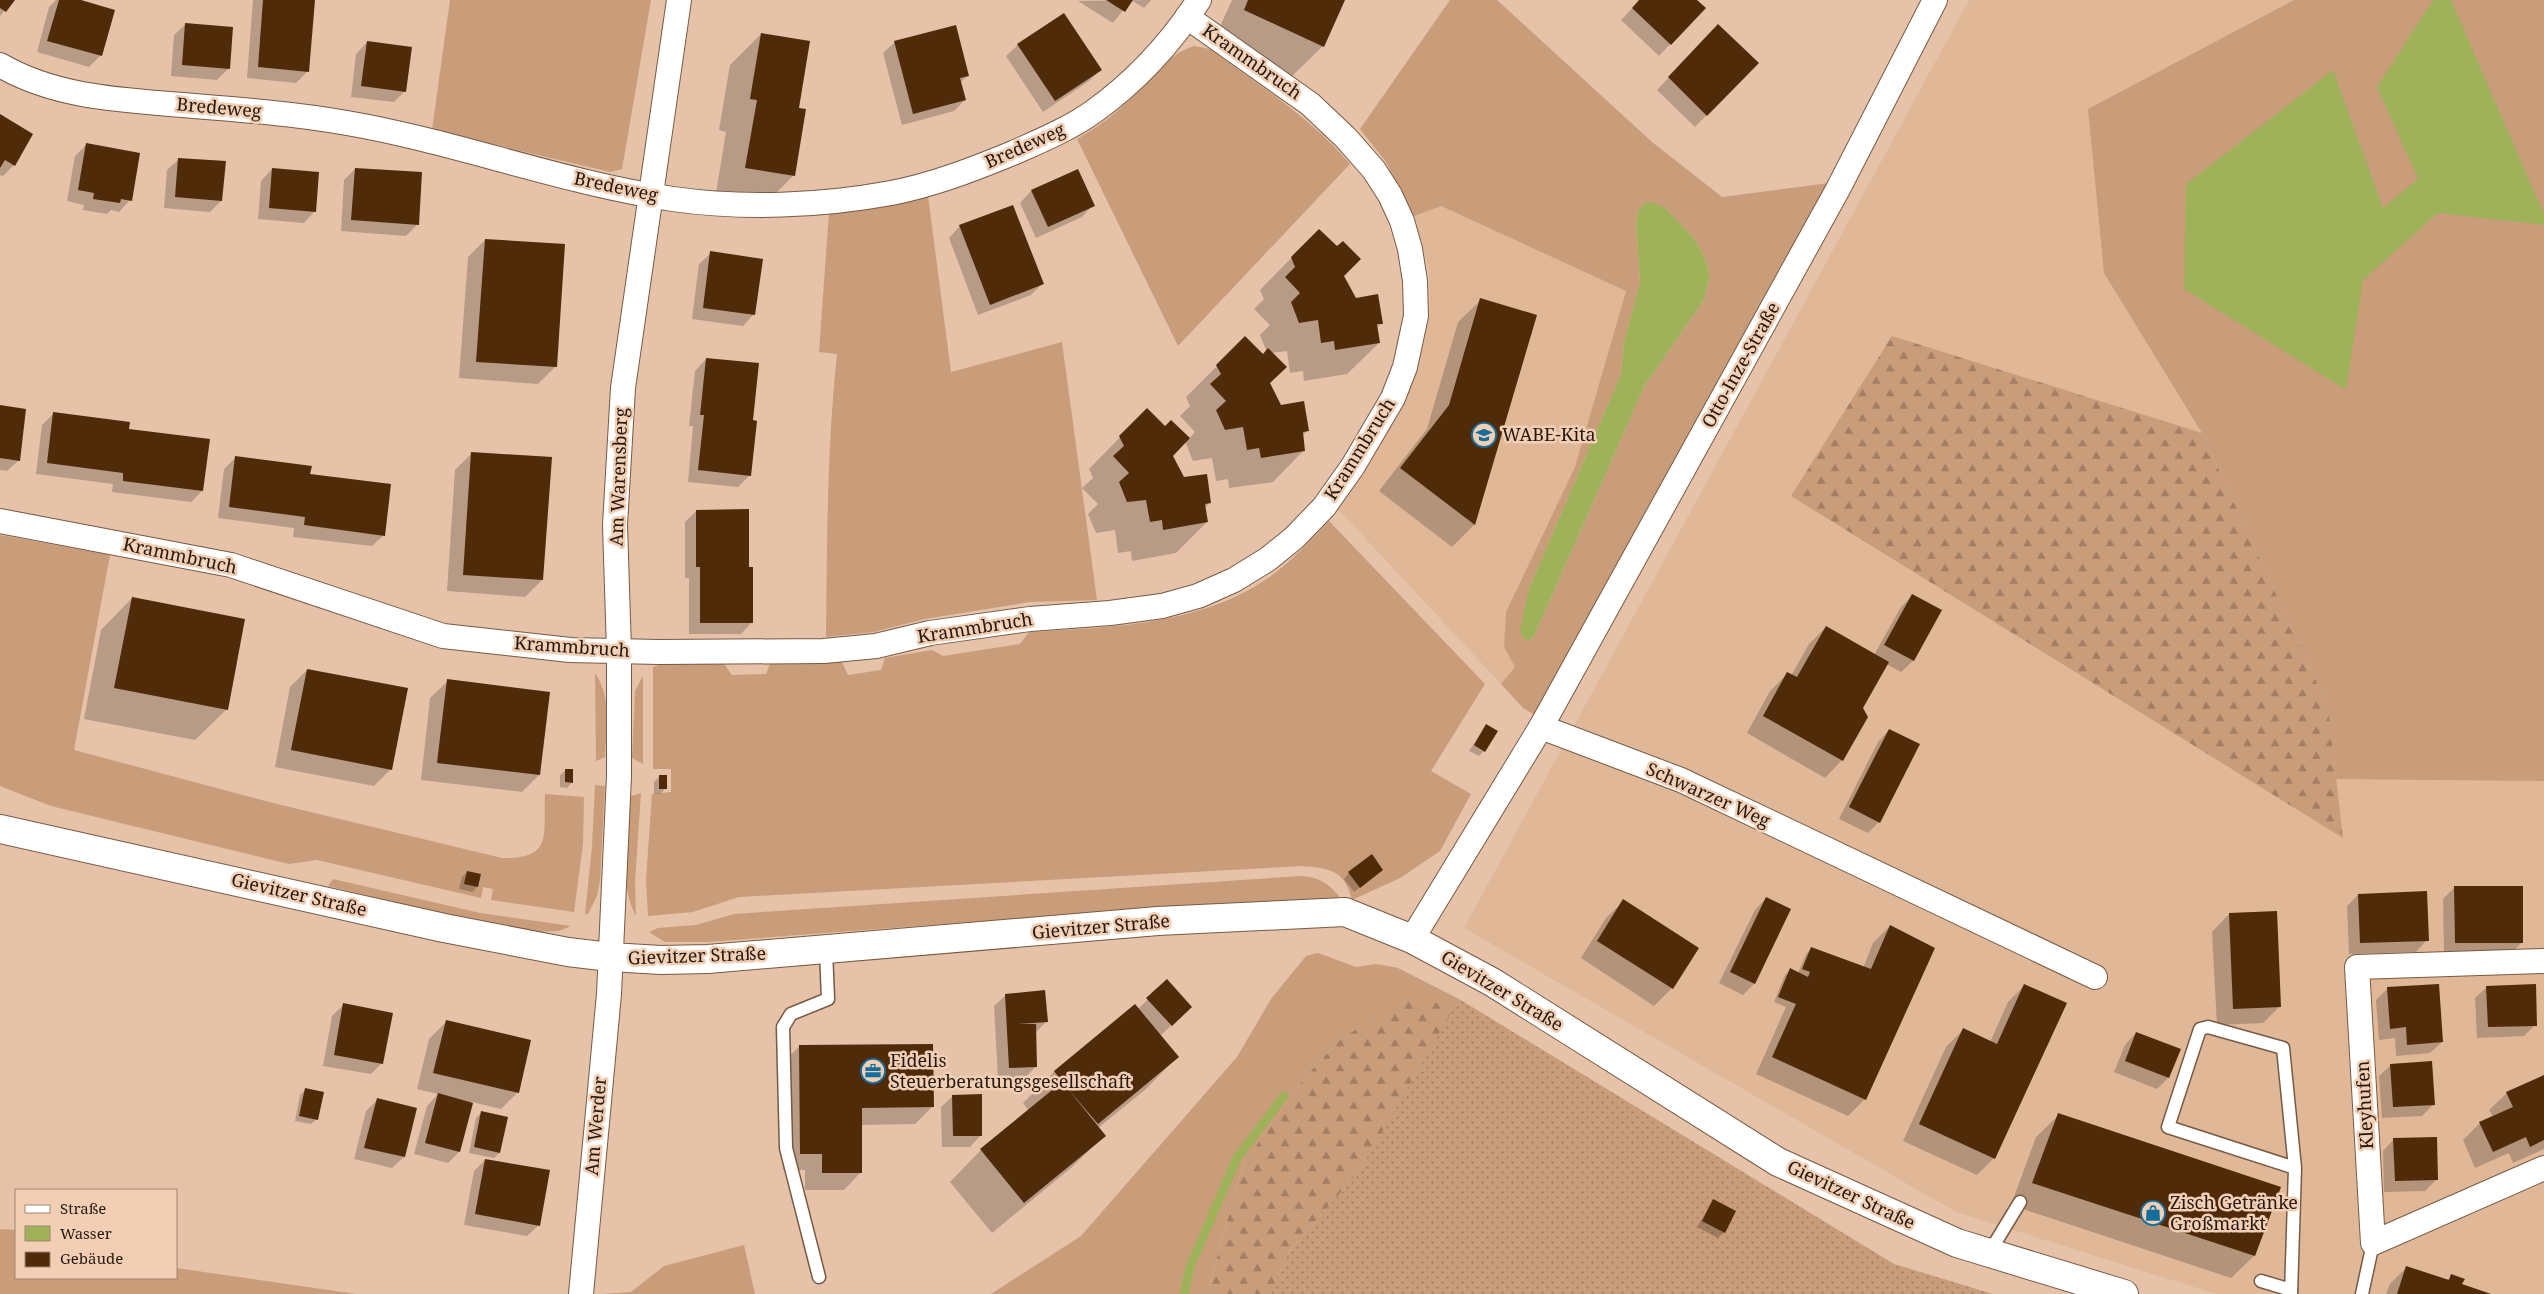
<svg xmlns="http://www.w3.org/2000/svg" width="2544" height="1294" viewBox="0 0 2544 1294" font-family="'Noto Serif',serif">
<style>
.built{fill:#e0b898}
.grass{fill:#c99c7a;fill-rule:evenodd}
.forest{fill:url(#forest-firs)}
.garden{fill:url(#garden-dots)}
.water{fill:#9fb25a}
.shadow{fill:#0003}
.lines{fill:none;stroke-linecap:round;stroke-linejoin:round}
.stream{stroke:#9fb25a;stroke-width:9}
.building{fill:#4f2b09}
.service-casing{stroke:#785a42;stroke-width:15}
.minor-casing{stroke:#785a42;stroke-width:26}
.secondary-casing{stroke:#785a42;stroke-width:30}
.service{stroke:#fff;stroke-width:12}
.minor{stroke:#fff;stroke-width:24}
.secondary{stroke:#fff;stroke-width:28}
.labels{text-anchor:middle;stroke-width:5;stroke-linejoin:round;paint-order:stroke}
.street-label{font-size:18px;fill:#25190f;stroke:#f2cfb4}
.poi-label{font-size:18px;fill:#25190f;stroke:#f2cfb4;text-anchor:start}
</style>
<defs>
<pattern id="forest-firs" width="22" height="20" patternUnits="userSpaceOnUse" patternTransform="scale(1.25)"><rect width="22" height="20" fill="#c99c7a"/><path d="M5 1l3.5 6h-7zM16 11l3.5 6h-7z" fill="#a37e62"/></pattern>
<pattern id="garden-dots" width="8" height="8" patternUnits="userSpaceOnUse" patternTransform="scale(1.25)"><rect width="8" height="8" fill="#c99c7a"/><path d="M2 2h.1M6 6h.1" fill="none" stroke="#a37e62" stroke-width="1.8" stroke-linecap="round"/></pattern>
</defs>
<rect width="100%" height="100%" fill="#e5c2a8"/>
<g class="built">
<polygon points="1969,0 2544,0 2544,1294 2216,1294 1956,1212 1464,928"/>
<polygon points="1441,206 1626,291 1575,467 1506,612 1504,647 1515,667 1501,684 1337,508 1364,472 1403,404 1416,372 1430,316 1429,270 1414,216"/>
</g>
<g class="grass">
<polygon points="450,0 651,0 622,169 610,172 432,130"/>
<path d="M1450 0H1497L1652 142 1722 197 1829 183 1536 716 1523 708 1501 684 1515 667 1504 647 1506 612 1575 467 1626 291 1441 206 1414 216 1386 162 1360 129ZM1644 203 1665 208 1695 239 1706 260 1710 275 1704 300 1645 385 1534 636 1530 640 1528 591 1621 374 1624 341 1640 283 1636 224 1638 211Z"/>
<polygon points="2294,0 2544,0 2544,781 2336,779 2328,707 2202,433 2104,273 2088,109"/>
<path d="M1194 46 1210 49C1259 85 1311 118 1350 164L1178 346 1077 139C1096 128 1112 117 1127 102 1149 82 1165 55 1194 46Z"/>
<path d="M928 196 951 372 1062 342 1097 600 1030 602 925 619 874 632 826 637C827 542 827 448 837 354L819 352 829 212Z"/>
<path d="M1329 521 1485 684 1431 771 1471 794 1440 851 1400 878 1352 900C1345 870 1329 868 1302 866L739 897 693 912 648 916 646 880 652 794 671 792V769H653V667L662 664H724L732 675 766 674 770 664 842 662 848 675 881 670 885 658 932 650 943 656 1020 644 1029 632C1114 627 1211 625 1280 569 1298 555 1313 537 1329 521Z"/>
<path d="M0 535 110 555 74 750 273 803 502 858C554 859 543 835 545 794L584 797 583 844 574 912 491 900 493 889 483 887 481 898 317 860 289 864 51 806 0 786Z"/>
<path d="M595 673C612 698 606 728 605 757L596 761Z"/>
<polygon points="643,676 643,764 632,758 635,691"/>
<polygon points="595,785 605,786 600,881 597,896 588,914 585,914 592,847"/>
<path d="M641 793 635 881 636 916C618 883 629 832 631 796Z"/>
<path d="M1300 876C1318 877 1327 882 1339 896L1338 901 1312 899 1158 908 707 942H665L649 932 658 928 696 925 734 914Z"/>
<polygon points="333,879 480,913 571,926 559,931 532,932 448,915 328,886"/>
<polygon points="1318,953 1356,967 1376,964 1398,968 1459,999 1454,1011 1444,1004 1342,1038 1305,1077 1243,1164 1207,1294 991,1294 1081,1236 1237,1057 1271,999 1306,956"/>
<polygon points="0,1229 16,1230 16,1278 176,1278 176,1268 356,1294 0,1294"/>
<polygon points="744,1245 755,1294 601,1294 631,1292 664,1266"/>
</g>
<g class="forest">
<polygon points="1892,336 2202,433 2328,707 2343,838 1791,496"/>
<polygon points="1415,1000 1444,1004 1454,1011 1358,1173 1290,1250 1270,1294 1207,1294 1243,1164 1305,1077 1342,1038 1401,1003"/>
</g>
<polygon class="garden" points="1459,999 1894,1264 1993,1294 1270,1294 1290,1250 1358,1173"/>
<g class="water">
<polygon points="2433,0 2451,0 2544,214 2544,225 2438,213 2363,280 2346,390 2184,289 2186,184 2333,70 2383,208 2418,179 2377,87"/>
<polygon points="1653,202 1665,208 1695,239 1706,260 1710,275 1704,300 1645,385 1534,636 1530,640 1524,639 1520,631 1528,591 1621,374 1624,341 1640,283 1636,224 1638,211 1644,203"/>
</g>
<g class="shadow">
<polygon points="0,0 13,0 0,16"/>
<polygon points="56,0 76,0 113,10 100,56 89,67 37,52 49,7"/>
<polygon points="253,0 314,0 308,71 296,83 247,78"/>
<polygon points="1131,0 1113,23 1078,1 1151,0 1144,8"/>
<polygon points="1232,0 1343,0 1323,46 1291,77 1213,42"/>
<polygon points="1640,0 1695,0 1704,8 1659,56 1621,20"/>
<polygon points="1064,14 1100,70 1089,81 1043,112 1006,56 1018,45"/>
<polygon points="186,24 232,28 228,69 217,80 171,76 174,35"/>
<polygon points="761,34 797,109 794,175 762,207 715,199 726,132 719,130 730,65"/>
<polygon points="1707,37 1757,63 1695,127 1657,90"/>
<polygon points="367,42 405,91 394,102 351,97 356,54"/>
<polygon points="895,42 968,75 960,83 965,100 954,111 902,125 883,53"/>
<polygon points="0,116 14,165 3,176 0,175"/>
<polygon points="87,144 130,200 119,212 111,210 107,214 83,210 84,205 67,201 75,156"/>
<polygon points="179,159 221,201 210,212 164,208 167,170"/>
<polygon points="272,169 315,211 304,223 258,219 261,181"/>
<polygon points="355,169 418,224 406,236 341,231 344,180"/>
<polygon points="1077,170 1093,205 1082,217 1036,238 1020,203 1031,191"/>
<polygon points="960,226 1042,284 1031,295 978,315 949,238"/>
<polygon points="1319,230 1355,299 1382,323 1376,328 1379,343 1347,374 1304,381 1303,371 1290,373 1287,351 1271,353 1269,383 1281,407 1308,430 1302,436 1304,450 1273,482 1229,488 1228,479 1216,481 1212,458 1193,461 1185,441 1171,455 1183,479 1210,502 1205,508 1207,522 1176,553 1132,561 1131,551 1118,553 1115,530 1096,533 1088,514 1098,504 1082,488 1093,478 1089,469 1147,410 1165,428 1189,439 1195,432 1180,416 1190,406 1186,397 1245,338 1263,356 1267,352 1260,335 1270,325 1254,309 1264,299 1260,290"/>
<polygon points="485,240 555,367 538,384 459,378 468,257"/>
<polygon points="711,253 754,314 743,326 692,319 699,264"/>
<polygon points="1481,300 1535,316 1474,525 1452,547 1379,491 1427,429 1458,322"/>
<polygon points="706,359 750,475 738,487 688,482 693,426 689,426 695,371"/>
<polygon points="0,407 19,460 7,471 0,470"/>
<polygon points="54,413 128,430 202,491 191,502 112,492 113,484 36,474 42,425"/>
<polygon points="472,453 542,580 525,597 447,591 455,470"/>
<polygon points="235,458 309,475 384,535 372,546 293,537 294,528 218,518 224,469"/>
<polygon points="696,511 748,568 752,622 741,634 689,634 689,578 685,578 685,522"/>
<polygon points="1912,596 1940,611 1913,661 1901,672 1886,664 1862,708 1842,760 1825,778 1747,733 1770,691 1787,674 1791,676 1809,644 1826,627 1874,655 1901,607"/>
<polygon points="132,598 227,709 195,740 84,719 101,630"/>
<polygon points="307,670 391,769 374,786 275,767 290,687"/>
<polygon points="448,681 539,775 522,792 421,780 430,698"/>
<polygon points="1486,725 1484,751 1479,756 1469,751"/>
<polygon points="1889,730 1879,822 1868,833 1839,819 1878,742"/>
<polygon points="566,770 572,782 567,788 560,787 560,775"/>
<polygon points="660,776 666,788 660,794 654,794 654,782"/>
<polygon points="467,872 477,887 472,892 459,889 462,877"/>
<polygon points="1349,873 1376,875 1354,892 1344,879"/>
<polygon points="2455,887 2522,942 2511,954 2444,954 2443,899"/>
<polygon points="2358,895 2427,940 2416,952 2349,954 2347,906"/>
<polygon points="1766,898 1790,910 1754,984 1743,995 1719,983 1755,910"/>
<polygon points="1624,901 1697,948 1672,988 1654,1006 1581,958 1606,918"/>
<polygon points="2229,914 2280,1006 2263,1023 2217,1025 2212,932"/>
<polygon points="1890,926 1865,1099 1848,1116 1756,1074 1786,1007 1774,1002 1785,975 1790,970 1798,973 1806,954 1811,949 1863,968 1873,943"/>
<polygon points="1167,981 1191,1007 1160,1036 1177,1057 1146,1089 1098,1128 1104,1136 1072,1167 992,1233 950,1182 981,1150 1029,1111 1023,1103 1054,1072 1135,1006 1138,1009"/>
<polygon points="2025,985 1994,1158 1977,1175 1903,1141 1946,1047 1963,1030 1990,1042 2008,1002"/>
<polygon points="2487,987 2535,1025 2524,1036 2477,1038 2475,998"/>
<polygon points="2388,988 2442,1042 2430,1053 2396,1056 2395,1038 2379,1040 2376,1000"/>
<polygon points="1006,995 1046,1022 1035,1033 1036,1066 1025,1078 998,1079 994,1006"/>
<polygon points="343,1005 382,1063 371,1074 323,1066 332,1016"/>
<polygon points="446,1022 518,1092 501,1109 472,1102 459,1152 448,1163 414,1154 427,1106 438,1094 417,1089 429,1039"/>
<polygon points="2136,1033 2179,1050 2168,1078 2157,1089 2114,1072 2125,1045"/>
<polygon points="800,1046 932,1107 915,1124 861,1125 861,1172 844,1190 805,1190 805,1170 783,1170 782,1063"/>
<polygon points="2391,1065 2433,1105 2422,1116 2382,1118 2379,1076"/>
<polygon points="2544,1076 2544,1149 2513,1163 2509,1153 2475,1168 2463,1140 2480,1123 2493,1117 2489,1110 2507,1093"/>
<polygon points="306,1089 317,1119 311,1124 295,1121 300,1095"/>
<polygon points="953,1096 981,1135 970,1147 942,1147 941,1107"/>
<polygon points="377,1100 404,1157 392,1168 354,1159 366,1111"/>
<polygon points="482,1112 499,1153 494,1158 469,1153 476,1118"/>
<polygon points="2059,1115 2279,1188 2254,1256 2231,1278 2011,1205 2036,1137"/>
<polygon points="2394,1139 2437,1179 2425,1191 2384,1192 2383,1151"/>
<polygon points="485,1160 539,1225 527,1236 464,1225 474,1171"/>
<polygon points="1713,1201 1724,1232 1718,1238 1697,1227"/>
<polygon points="2407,1267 2447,1280 2452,1276 2461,1285 2489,1294 2386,1294 2390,1284"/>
</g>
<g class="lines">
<polyline class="stream" points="1184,1294 1190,1267 1237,1158 1284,1096"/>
</g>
<g class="building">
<polygon points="0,0 15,0 6,12 0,8"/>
<polygon points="59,0 81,0 115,10 102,56 47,41"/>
<polygon points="263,0 315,0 309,72 258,67"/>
<polygon points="1106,0 1133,0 1125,12"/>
<polygon points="1248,0 1345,0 1324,47 1244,10"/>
<polygon points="1639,0 1697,0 1706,8 1671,45 1632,8"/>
<polygon points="1064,13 1102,70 1055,101 1017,44"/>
<polygon points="185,23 233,27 230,69 182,65"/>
<polygon points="1718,24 1759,63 1707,116 1668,77"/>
<polygon points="956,25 969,76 960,78 966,100 913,114 894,41"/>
<polygon points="761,33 810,41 799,108 806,109 795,176 745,168 757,100 750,99"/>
<polygon points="367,41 412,47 406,92 361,86"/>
<polygon points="0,114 33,134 15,166 5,160 0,168"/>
<polygon points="86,143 140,153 132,201 121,199 120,203 93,199 94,193 78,190"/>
<polygon points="178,158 226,161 222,201 175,197"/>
<polygon points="272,168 319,172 316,212 269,208"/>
<polygon points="355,168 422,172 419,225 351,220"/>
<polygon points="1078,169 1095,206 1048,227 1031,190"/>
<polygon points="1013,205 1044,284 990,305 959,225"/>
<polygon points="1319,229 1337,246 1343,241 1361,259 1344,276 1356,298 1378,294 1383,324 1377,324 1380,343 1335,350 1334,341 1321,343 1318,320 1299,323 1291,302 1300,293 1285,277 1295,267 1291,257"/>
<polygon points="485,239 565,244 557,367 476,362"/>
<polygon points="710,251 763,259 755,315 703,308"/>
<polygon points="1480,298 1537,315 1475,525 1400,468 1449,405"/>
<polygon points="1245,336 1263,354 1268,348 1287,367 1270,383 1281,405 1304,401 1309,431 1303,432 1305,451 1261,458 1259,448 1247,450 1243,427 1225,430 1216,410 1226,401 1210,384 1221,374 1216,365"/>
<polygon points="706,358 759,363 753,420 757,421 751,476 698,470 704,415 700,415"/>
<polygon points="0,405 26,409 20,461 0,458"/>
<polygon points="1147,408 1165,426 1171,420 1190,438 1173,456 1184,477 1207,474 1211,503 1205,504 1208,522 1163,530 1162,520 1150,522 1146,500 1127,502 1119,482 1129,473 1113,456 1124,446 1119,436"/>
<polygon points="53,412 130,422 129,429 210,439 203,491 123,481 123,473 47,463"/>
<polygon points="471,452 552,457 543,580 463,575"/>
<polygon points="235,456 312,466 310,474 391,484 385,536 304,525 305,517 229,507"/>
<polygon points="749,509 749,567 753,567 753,623 700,623 700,567 696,567 696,510"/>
<polygon points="1912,594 1942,610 1914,661 1884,645"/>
<polygon points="132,597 245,619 228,710 114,688"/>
<polygon points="1826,626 1889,662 1863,708 1868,717 1843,761 1763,716 1787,672 1797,677"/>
<polygon points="307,669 408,688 392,770 291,750"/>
<polygon points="447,679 550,692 540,775 437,763"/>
<polygon points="1486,724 1498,731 1485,752 1474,745"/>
<polygon points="1889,729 1920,744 1880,823 1849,807"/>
<polygon points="565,769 573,769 573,783 565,782"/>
<rect x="659" y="775" width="8" height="14"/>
<polygon points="1372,854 1383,870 1360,888 1348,872"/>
<polygon points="467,871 481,874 478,887 464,884"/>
<polygon points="2454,886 2523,886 2523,943 2455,943"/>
<polygon points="2427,891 2429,941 2360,943 2358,894"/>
<polygon points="1766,897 1791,909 1755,984 1730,972"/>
<polygon points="1623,899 1699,948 1673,989 1597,941"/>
<polygon points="2277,911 2281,1007 2233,1009 2229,913"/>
<polygon points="1890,925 1935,948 1866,1100 1772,1057 1796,1004 1778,997 1790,968 1808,977 1810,972 1802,969 1811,947 1871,969"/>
<polygon points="1167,979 1192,1007 1172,1026 1146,998"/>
<polygon points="2024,984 2067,1003 1995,1159 1919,1124 1963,1028 1997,1044"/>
<polygon points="2439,984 2443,1042 2407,1045 2406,1027 2390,1029 2387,987"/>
<polygon points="2536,984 2537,1026 2488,1027 2486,986"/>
<polygon points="1045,990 1048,1022 1018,1024 1036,1024 1037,1067 1009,1068 1005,994"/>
<polygon points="343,1003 393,1013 383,1064 334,1055"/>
<polygon points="1135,1004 1179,1057 1098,1124 1068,1089 1106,1136 1024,1203 980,1149 1062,1082 1054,1071"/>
<polygon points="446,1020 531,1040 519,1093 433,1073"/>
<polygon points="2136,1032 2181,1049 2169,1078 2125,1061"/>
<polygon points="933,1044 934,1107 862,1108 862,1173 822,1173 822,1154 800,1154 799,1045"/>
<polygon points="2432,1061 2435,1105 2393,1107 2390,1064"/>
<polygon points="2544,1075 2544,1140 2530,1147 2526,1137 2493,1152 2479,1122 2513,1107 2506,1092"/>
<polygon points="305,1088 324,1092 318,1120 299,1116"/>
<polygon points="438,1093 473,1103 460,1152 425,1143"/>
<polygon points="982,1094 982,1136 953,1136 952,1095"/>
<polygon points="377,1098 417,1108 405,1157 364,1148"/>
<polygon points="481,1111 508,1117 500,1153 474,1147"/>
<polygon points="2058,1113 2281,1187 2255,1256 2032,1183"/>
<polygon points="2437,1137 2438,1180 2395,1181 2393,1138"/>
<polygon points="485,1159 550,1170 540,1226 475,1214"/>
<polygon points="1713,1199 1736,1211 1725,1233 1702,1221"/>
<polygon points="2406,1266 2449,1280 2451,1274 2465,1279 2462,1284 2491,1294 2397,1294"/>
</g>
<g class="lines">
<defs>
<g id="service">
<polyline points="1989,1253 2020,1202"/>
<polyline points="819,1277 786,1148 783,1027 791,1014 828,999 826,950"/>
<polyline points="2261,1281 2291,1290"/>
<polyline points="2291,1294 2295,1168 2283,1048 2208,1027 2200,1029 2168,1127 2295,1168"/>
<polyline points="2362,1294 2373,1243"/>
</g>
<g id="minor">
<path d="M0 65C58 99 128 100 194 106 245 110 296 114 347 123 457 142 563 183 673 199 743 209 821 206 891 193 933 185 974 169 1013 153 1040 141 1069 129 1093 112 1135 82 1171 43 1199 0"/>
<polyline points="0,521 231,565 443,636 570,650 659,652 824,651 876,646 930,633 1030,619 1110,613 1162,606 1198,596 1234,580 1268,559 1294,538 1324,507 1353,466 1393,398 1405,367 1416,316 1415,281 1410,249 1402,221 1390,195 1374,170 1346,138 1310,104 1187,17"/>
<polyline points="1541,727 1681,780 2095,977"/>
<polyline points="1412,939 1541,727 1838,189 1935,0"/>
<polyline points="2544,961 2357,967 2373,1243 2544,1168"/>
<polyline points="581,1294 609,994 619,776 619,651 615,525 623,388 679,0"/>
</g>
<polyline id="secondary" points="0,829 444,928 568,952 610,957 661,960 708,959 1158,921 1345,912 1412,939 1492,982 1778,1162 1957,1243 2124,1294"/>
</defs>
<use href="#service" class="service-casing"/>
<use href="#minor" class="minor-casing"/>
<use href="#secondary" class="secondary-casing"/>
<use href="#service" class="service"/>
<use href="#minor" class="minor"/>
<use href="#secondary" class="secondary"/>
</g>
<defs>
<symbol id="school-ring" viewBox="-11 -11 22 22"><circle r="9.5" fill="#f2cfb4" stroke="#156d9c" stroke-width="1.5"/><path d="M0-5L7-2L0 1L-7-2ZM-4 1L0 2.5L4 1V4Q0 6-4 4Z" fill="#156d9c"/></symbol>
<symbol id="office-ring" viewBox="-11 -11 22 22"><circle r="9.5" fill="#f2cfb4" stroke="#156d9c" stroke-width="1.5"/><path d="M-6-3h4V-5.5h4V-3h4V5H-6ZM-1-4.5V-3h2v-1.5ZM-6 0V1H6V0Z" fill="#156d9c"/></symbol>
<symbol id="shop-ring" viewBox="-11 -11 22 22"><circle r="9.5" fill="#f2cfb4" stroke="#156d9c" stroke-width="1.5"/><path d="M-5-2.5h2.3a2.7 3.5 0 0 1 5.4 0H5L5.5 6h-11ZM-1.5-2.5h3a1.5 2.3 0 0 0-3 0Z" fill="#156d9c"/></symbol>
</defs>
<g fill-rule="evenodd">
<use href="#school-ring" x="1470" y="421" width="28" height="28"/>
<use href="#office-ring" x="859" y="1057" width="28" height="28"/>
<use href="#shop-ring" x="2139" y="1199" width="28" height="28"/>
</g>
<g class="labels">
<g class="street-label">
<text transform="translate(1252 62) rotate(35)" y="6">Krammbruch</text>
<text transform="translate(219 108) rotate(5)" y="6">Bredeweg</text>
<text transform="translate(1025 146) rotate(-24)" y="6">Bredeweg</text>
<text transform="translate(616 187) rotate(12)" y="6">Bredeweg</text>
<text transform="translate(1741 365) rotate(-61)" y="6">Otto-Inze-Straße</text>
<text transform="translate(1360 449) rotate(-58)" y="6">Krammbruch</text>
<text transform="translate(619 477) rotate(-88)" y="6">Am Warensberg</text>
<text transform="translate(180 556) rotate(12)" y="6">Krammbruch</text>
<text transform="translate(975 628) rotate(-9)" y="6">Krammbruch</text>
<text transform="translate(572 647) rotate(4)" y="6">Krammbruch</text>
<text transform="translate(1708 795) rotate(24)" y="6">Schwarzer Weg</text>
<text transform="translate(299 895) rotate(13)" y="6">Gievitzer Straße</text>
<text transform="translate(1101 927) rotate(-5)" y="6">Gievitzer Straße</text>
<text transform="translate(697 956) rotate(-2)" y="6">Gievitzer Straße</text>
<text transform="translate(1502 991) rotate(31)" y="6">Gievitzer Straße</text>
<text transform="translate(2365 1105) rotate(-93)" y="6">Kleyhufen</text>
<text transform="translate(596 1126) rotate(-85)" y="6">Am Werder</text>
<text transform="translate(1851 1195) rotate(25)" y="6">Gievitzer Straße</text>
</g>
<g class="poi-label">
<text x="1502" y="441">WABE-Kita</text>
<text x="890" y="1067">Fidelis<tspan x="890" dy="21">Steuerberatungsgesellschaft</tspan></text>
<text x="2170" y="1209">Zisch Getränke<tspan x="2170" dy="21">Großmarkt</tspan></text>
</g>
</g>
<rect x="15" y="1189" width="162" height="90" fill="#f2cfb4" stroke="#a08672"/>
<rect x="25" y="1205" width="25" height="8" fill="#ffffff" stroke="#a08672"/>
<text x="60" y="1214" font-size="15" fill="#25190f">Straße</text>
<rect x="25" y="1226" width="25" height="15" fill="#9fb25a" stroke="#a08672"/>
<text x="60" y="1239" font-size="15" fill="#25190f">Wasser</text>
<rect x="25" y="1252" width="25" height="15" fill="#4f2b09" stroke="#a08672"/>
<text x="60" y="1264" font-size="15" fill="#25190f">Gebäude</text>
</svg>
